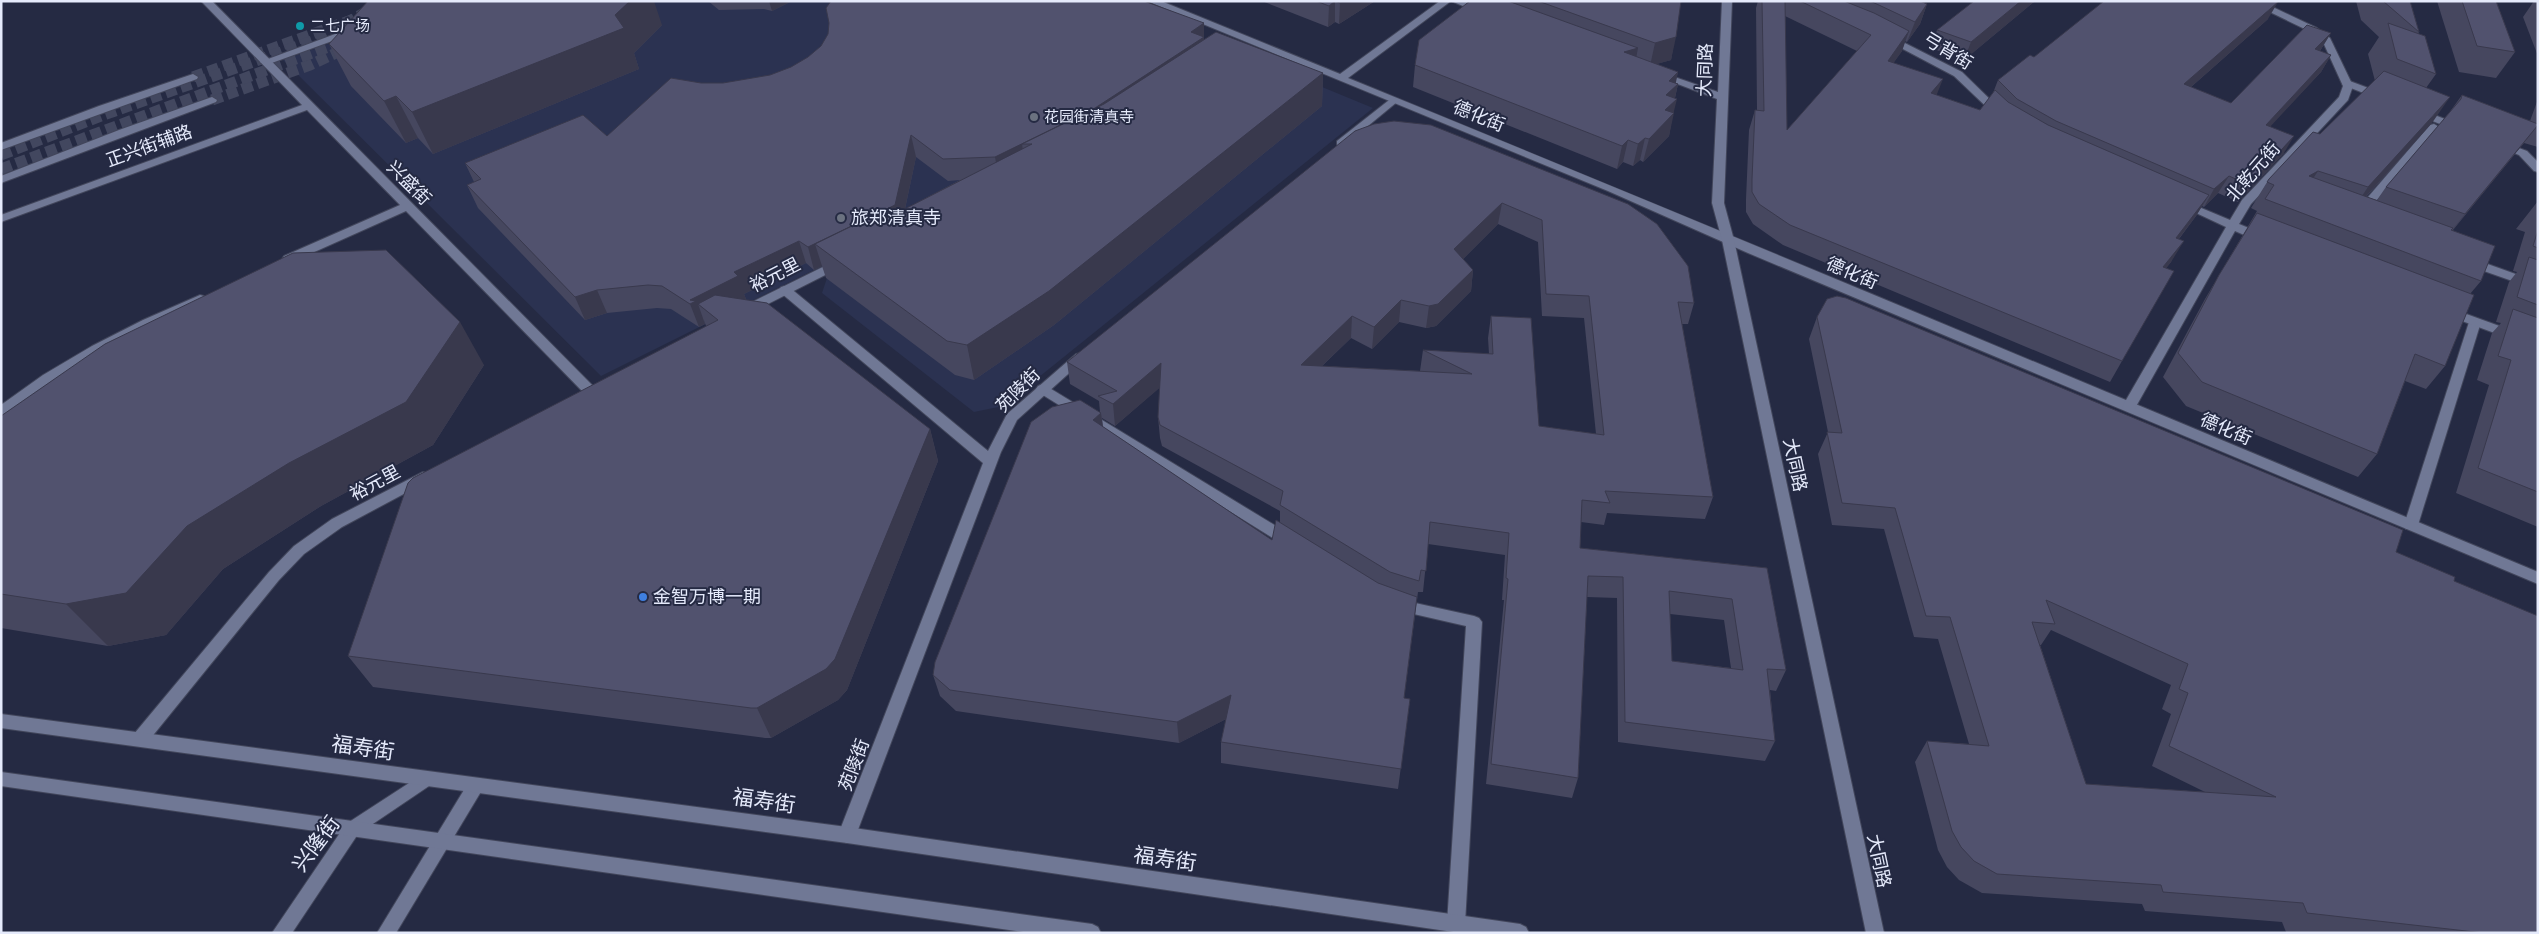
<svg xmlns="http://www.w3.org/2000/svg" width="2539" height="934" viewBox="0 0 2539 934" font-family="Rubik,'Noto Sans SC',sans-serif">
<style>
.built{fill:#2b3251}
.lines{fill:none;stroke-linecap:round;stroke-linejoin:round}
.tertiary-tunnel{stroke:#42475f;stroke-width:11;stroke-dasharray:11 5;stroke-linecap:butt}
.primary-tunnel{stroke:#42475f;stroke-width:11;stroke-dasharray:11 5;stroke-linecap:butt}
.service-casing{stroke:#42465b;stroke-width:2}
.pedestrian-casing{stroke:#42465b;stroke-width:2}
.minor-casing{stroke:#42465b;stroke-width:2}
.tertiary-casing{stroke:#42465b;stroke-width:2}
.secondary-casing{stroke:#42465b;stroke-width:2}
.service{fill:#707895;fill-rule:evenodd}
.pedestrian{fill:#707895;fill-rule:evenodd}
.minor{fill:#707895;fill-rule:evenodd}
.tertiary{fill:#707895;fill-rule:evenodd}
.secondary{fill:#707895;fill-rule:evenodd}
.wall{fill:#46475f;fill-rule:evenodd}
.shaded-wall{fill:#39394d}
.building{fill:#51526e;stroke:#39394d;fill-rule:evenodd}
.culture-dot{fill:#0f9aa8;stroke:#252a43;stroke-width:2}
.worship-dot{fill:#6b7280;stroke:#252a43;stroke-width:2}
.shop-dot{fill:#3f7fe0;stroke:#252a43;stroke-width:2}
.labels{text-anchor:middle;stroke-width:4;stroke-linejoin:round;paint-order:stroke}
.far-poi-label{font-size:15px;fill:#e5eafb;stroke:#252a43;text-anchor:start}
.street-label{font-size:18px;fill:#e5eafb;stroke:#252a43}
.poi-label{font-size:18px;fill:#e5eafb;stroke:#252a43;text-anchor:start}
.near-street-label{font-size:21px;fill:#e5eafb;stroke:#252a43}
</style>
<rect width="100%" height="100%" fill="#252a43"/>
<g class="built">
<polygon points="449,1 1104,1 1097,129 601,376 283,60"/>
<polygon points="1235,51 1373,108 1003,406 974,412 822,293 827,278"/>
</g>
<g class="lines">
<g class="tertiary-tunnel">
<polyline points="193,77 357,18"/>
<polyline points="212,100 310,65 351,46"/>
</g>
<g class="primary-tunnel">
<polyline points="1,155 101,116 315,40 386,1"/>
<polyline points="1,169 347,40"/>
</g>
<defs>
<g id="service">
<polygon points="2347,80 2387,95 2388,97 2387,99 2379,99 2343,85 2342,83"/>
<polygon points="2419,109 2463,126 2464,128 2463,130 2455,130 2415,114 2414,112"/>
<polygon points="2434,124 2439,127 2438,129 2364,215 2356,215 2356,211 2430,125"/>
<polygon points="2500,141 2527,151 2538,162 2538,172 2534,171 2519,155 2496,146 2495,144"/>
<polygon points="2468,257 2538,282 2538,290 2464,264 2462,261 2464,258"/>
<polygon points="2475,318 2481,322 2418,525 2416,529 2406,529 2404,525 2469,322"/>
<polygon points="1043,384 1294,537 1296,541 1294,545 1284,545 1038,392 1036,389 1038,386"/>
<polygon points="1397,599 1474,616 1479,618 1482,622 1465,924 1462,930 1456,932 1450,930 1447,924 1466,626 1392,609 1390,605 1392,601"/>
</g>
<g id="pedestrian">
<path d="M1147 1H1161L1340 74 1440 1H1451L1348 78C1746 240 2141 407 2538 572V584L1748 253 1608 191Z"/>
<polygon points="354,27 359,30 357,32 269,64 265,65 260,62"/>
<polygon points="839,259 843,260 845,263 843,266 748,314 744,315 738,311 740,308"/>
<polygon points="423,472 428,473 430,477 428,481 342,527 304,554 279,580 146,744 140,746 134,744 132,739 134,734 269,572 294,546 332,519"/>
</g>
<g id="minor">
<polygon points="201,1 212,1 593,386 595,389 593,392 583,392 406,211 292,262 284,262 282,259 284,256 400,205 307,110 1,222 1,215 302,105"/>
<polygon points="1451,1 1466,1 1488,11 1480,13"/>
<polygon points="1722,1 1732,1 1724,203 1734,240 1884,933 1866,933 1722,240 1712,203 1717,99 1654,75 1655,73 1663,73 1718,92"/>
<polygon points="2247,1 2260,1 2317,28 2330,38 2353,86 2348,100 2251,204 2239,224 2266,235 2266,241 2258,241 2235,231 2134,410 2124,410 2122,407 2226,227 2177,204 2179,202 2187,202 2230,220 2242,200 2339,97 2343,86 2323,42 2311,32"/>
<polygon points="1887,34 1962,72 2004,113 2003,115 1995,115 1954,76 1884,39 1884,35"/>
<polygon points="1393,97 1398,100 1397,102 1345,145 1337,145 1337,141"/>
<polygon points="785,286 789,287 988,451 1007,414 1076,354 1081,353 1087,357 1017,420 1001,452 856,835 853,840 847,843 841,840 838,835 983,463 781,293 779,290 781,287"/>
<polygon points="200,295 204,296 206,299 204,302 101,352 52,381 1,417 1,405 43,375 92,346 143,320"/>
<polygon points="2447,307 2538,340 2538,349 2443,314 2441,311"/>
</g>
<g id="tertiary">
<polygon points="193,74 198,77 197,79 1,150 1,143 99,106"/>
<polygon points="212,97 217,100 216,102 1,183 1,176 119,130"/>
<polygon points="426,772 432,774 434,779 432,784 358,834 292,933 272,933 346,824"/>
<polygon points="476,778 482,780 484,785 482,790 396,933 377,933 470,780"/>
</g>
<g id="secondary">
<polygon points="1,714 847,827 1520,924 1526,927 1529,933 1460,933 847,843 1,728"/>
<polygon points="1,772 1092,924 1098,927 1101,933 1030,933 1,786"/>
</g>
</defs>
<use href="#service" class="service-casing"/>
<use href="#pedestrian" class="pedestrian-casing"/>
<use href="#minor" class="minor-casing"/>
<use href="#tertiary" class="tertiary-casing"/>
<use href="#secondary" class="secondary-casing"/>
<use href="#service" class="service"/>
<use href="#pedestrian" class="pedestrian"/>
<use href="#minor" class="minor"/>
<use href="#tertiary" class="tertiary"/>
<use href="#secondary" class="secondary"/>
</g>
<g class="wall">
<polygon points="708,1 792,1 772,11 764,9 719,10"/>
<polygon points="1262,1 1375,1 1339,24 1335,22 1328,27"/>
<polygon points="1470,1 1681,1 1671,60 1656,64 1678,72 1675,83 1678,84 1675,98 1673,113 1669,136 1643,162 1640,160 1633,166 1623,162 1617,169 1413,87 1415,65"/>
<path d="M1758 1H1920L1927 4 1920 24 1907 42 1905 41 1902 51 1893 63 1937 95 1980 110 1993 93 1998 80 2034 57 2268 19 2191 87 2231 103 2331 33 2320 51 2331 55 2321 72 2270 126 2284 153 2238 202 2218 193 2204 207 2202 206 2196 216 2179 239 2171 262 2166 268 2122 361 2110 382 1783 245 1753 224 1746 212V199L1749 130 1755 110H1757L1756 8ZM1785 16 1857 51 1787 130Z"/>
<polygon points="2035,1 1964,60 1931,48 1937,30"/>
<polygon points="2356,1 2410,1 2419,32 2418,34 2436,74 2426,88 2432,123 2366,197 2377,200 2386,187 2449,113 2462,95 2530,121 2538,99 2538,147 2524,143 2453,230 2481,281 2470,294 2445,366 2426,389 2405,381 2377,454 2358,477 2186,406 2163,377 2205,299 2257,211 2251,208 2269,179 2320,134 2375,81 2368,54 2379,37 2361,20"/>
<polygon points="2437,1 2496,1 2515,52 2496,78 2459,72"/>
<polygon points="2534,1 2538,1 2538,56 2523,17"/>
<path d="M1204 23V39L1323 73 1322 106 1054 325 974 380 955 375 826 278 822 266 814 270 806 263 744 294 746 299 744 300 930 429 938 461 847 690 838 700 771 738H765L373 687 348 656 706 326 704 320 705 324 699 327 671 309 657 308 607 313 585 320 478 208 467 185 474 182 465 163 607 136 701 83H723ZM916 157 948 181 960 180 905 209Z"/>
<polygon points="662,25 634,53 639,69 433,154 418,138 406,143 351,86 329,44"/>
<path d="M1374 124 1694 303 1688 324H1682L1713 497 1705 519 1607 513 1604 525 1581 522 1580 548 1767 568 1786 670 1776 691 1770 690 1775 741 1765 761 1618 742 1617 598 1587 597 1578 778 1572 798 1486 784 1504 600H1502L1505 555 1428 544 1423 592H1418L1404 698 1410 699 1398 789 1221 763V742L1226 719 1179 743 956 711 940 696 933 675 1100 412 1099 401 1070 384 1067 362ZM1498 224 1538 242 1542 316 1584 318 1596 434 1539 426 1491 316 1488 338 1489 354 1423 350 1420 371 1322 366 1351 338 1372 349 1399 322 1426 328 1436 326 1471 291 1473 270 1463 259ZM1160 387 1158 417 1160 438 1162 446 1280 511V522L1272 540 1103 427 1102 418 1115 426ZM1670 614 1724 620 1731 668 1672 661Z"/>
<polygon points="2538,201 2538,527 2456,493 2489,385 2477,380 2492,333 2501,323 2496,322 2509,282 2517,272 2513,271 2525,232 2516,229"/>
<path d="M1817 317 2396 552 2454 581 2538 933H2296L2286 932 2282 922 2145 911 2142 904 1982 893 1959 880 1947 867 1938 850 1915 762 1927 741 1969 744 1938 639 1914 637 1884 529 1832 525 1818 454 1828 432 1809 339ZM2051 630 2171 685 2162 709 2171 714 2152 766 2205 792 2086 784 2040 645H2041Z"/>
<polygon points="484,365 433,445 321,506 223,569 166,635 108,646 1,628 1,416"/>
</g>
<g class="shaded-wall">
<polygon points="630,1 654,1 662,25 634,53 639,69 433,154 412,112 615,15"/>
<polygon points="769,1 792,1 772,11"/>
<polygon points="1335,1 1335,22 1328,27 1329,6"/>
<polygon points="1343,1 1375,1 1339,24 1340,3"/>
<polygon points="2021,1 2035,1 1964,60 1971,42"/>
<polygon points="2278,2 2268,19 2175,101 2184,84"/>
<polygon points="1927,4 1920,24 1907,42 1915,22"/>
<polygon points="1204,23 1204,59 1032,144 1022,144 1025,166 999,179 995,157"/>
<polygon points="1909,31 1902,51 1881,81 1888,61"/>
<polygon points="2331,33 2321,49 2305,66 2315,49"/>
<polygon points="1676,37 1671,60 1650,66 1655,43"/>
<polygon points="1638,48 1634,70 1624,52"/>
<polygon points="2331,55 2321,72 2256,142 2266,125"/>
<polygon points="1678,72 1675,87 1678,84 1674,102 1677,99 1673,115 1674,113 1669,136 1643,162 1649,139 1669,81"/>
<polygon points="1323,73 1322,106 1054,325 974,380 967,345"/>
<polygon points="1943,79 1935,99 1931,93"/>
<polygon points="396,96 418,138 406,143 384,101"/>
<polygon points="2450,97 2432,123 2350,214 2368,187"/>
<polygon points="2538,125 2514,155 2440,245 2465,214"/>
<polygon points="911,135 916,157 901,227 815,244 822,266 814,270 808,247"/>
<polygon points="2294,136 2284,153 2238,202 2249,185"/>
<polygon points="1645,138 1640,160 1633,166 1638,144"/>
<polygon points="1628,140 1623,162 1617,169 1622,146"/>
<polygon points="2318,171 2301,197 2309,176"/>
<polygon points="2229,176 2218,193 2204,207 2214,189"/>
<polygon points="2209,195 2196,216 2164,258 2176,238"/>
<polygon points="1502,203 1498,224 1452,270 1454,249"/>
<polygon points="799,241 806,263 744,294 746,299 713,316 698,304 705,324 699,327 690,304 690,300 734,272"/>
<polygon points="2184,241 2171,262 2151,288 2163,267"/>
<polygon points="1473,270 1471,291 1436,326 1426,328 1429,306"/>
<polygon points="597,290 607,313 585,320 575,297"/>
<polygon points="1401,300 1399,322 1372,349 1374,327"/>
<polygon points="1352,316 1351,338 1301,386 1301,365"/>
<polygon points="460,322 484,365 433,445 321,506 223,569 166,635 108,646 66,604 187,526"/>
<polygon points="1161,363 1163,385 1115,426 1113,404"/>
<polygon points="1101,413 1104,435 1093,420"/>
<polygon points="930,429 938,461 847,690 838,700 771,738 757,708"/>
<polygon points="1231,695 1232,716 1179,743 1177,722"/>
</g>
<g class="building">
<polygon points="368,1 630,1 615,15 624,28 412,112 396,96 384,101 329,44"/>
<polygon points="831,1 1144,1 1204,23 1191,32 1204,37 1095,108 995,157 943,159 911,135 895,205 808,247 799,241 734,272 738,276 690,300 696,301 690,304 662,286 648,285 597,290 575,297 467,185 481,179 465,163 583,115 607,136 671,78 701,83 723,83 770,75 791,67 808,57 821,46 828,34 829,23 826,8"/>
<polygon points="1316,1 1343,1 1340,3 1335,1 1329,6"/>
<polygon points="1470,1 1508,1 1638,48 1624,52 1678,72 1669,81 1678,84 1666,95 1677,99 1665,110 1674,113 1649,139 1645,138 1638,144 1628,140 1622,146 1415,65 1419,40"/>
<polygon points="1538,1 1681,1 1676,37 1655,43"/>
<polygon points="1762,1 1785,1 1787,130 1871,35 1800,1 1844,1 1874,13 1909,31 1888,61 1943,79 1931,93 1980,110 1995,90 2008,102 2048,125 2209,195 2176,238 2184,241 2163,267 2174,271 2122,361 1790,225 1759,204 1752,192 1752,179 1755,110 1764,111"/>
<polygon points="1870,1 1920,1 1927,4 1915,22 1881,6"/>
<polygon points="1974,1 2021,1 1971,42 1937,30"/>
<polygon points="2104,1 2274,1 2278,2 2184,84 2231,103 2307,25 2331,33 2315,49 2331,55 2266,125 2294,136 2249,185 2229,176 2214,189 2056,121 2017,99 1998,80 2030,55 2034,57"/>
<polygon points="2383,1 2410,1 2419,32"/>
<polygon points="2462,1 2496,1 2515,52 2477,46"/>
<polygon points="2388,23 2425,36 2436,74 2397,59"/>
<polygon points="1216,32 1323,73 1049,291 967,345 947,341 815,244 889,208 887,218 1032,144 1022,144 1104,104"/>
<polygon points="2384,71 2450,97 2368,187 2318,171 2309,176 2453,228 2451,230 2495,246 2481,281 2265,199 2274,185 2267,182 2269,179 2313,132 2320,134"/>
<polygon points="2462,95 2538,124 2538,125 2465,214 2386,187 2461,99"/>
<path d="M1394 121 1431 125 1628 204 1657 224 1688 266 1694 303 1678 302 1713 497 1605 491 1610 503 1582 500 1580 548 1767 568 1786 670 1767 669 1775 741 1625 722 1623 577 1588 576 1578 778 1491 764 1508 579 1506 578 1509 533 1430 522 1426 571 1421 570 1419 581 1390 572 1280 505 1283 491 1160 425 1158 417 1161 363 1113 404 1098 396 1117 391 1067 362 1355 131 1374 124ZM1502 203 1542 220 1546 294 1589 296 1604 435 1539 426 1531 318 1491 316 1493 354 1423 350 1472 374 1301 365 1352 316 1374 327 1401 300 1429 306 1438 304 1473 270 1454 249ZM1669 591 1732 599 1743 670 1672 661Z"/>
<polygon points="2257,213 2474,295 2445,366 2415,354 2377,454 2202,382 2178,353 2219,275"/>
<polygon points="2538,230 2538,248 2533,246"/>
<polygon points="386,250 460,322 406,402 289,463 187,526 126,593 66,604 1,594 1,416 105,344 293,253"/>
<polygon points="2529,257 2538,260 2538,305 2517,297"/>
<polygon points="715,295 767,303 930,429 835,659 826,669 757,708 751,708 348,656 408,483 413,478 718,320 698,304"/>
<path d="M1837 296 1846 298 2403 530 2396 552 2455 577 2454 581 2538 616V933H2484L2307 913 2303 903 2163 892 2161 885 1997 874 1974 861 1961 847 1952 831 1927 741 1989 746 1950 617 1926 616 1895 508 1842 503 1827 432 1842 433 1817 317 1827 299ZM2046 600 2188 664 2179 689 2188 693 2169 746 2276 797 2086 784 2032 622 2055 624Z"/>
<polygon points="2513,309 2538,318 2538,492 2478,468 2511,360 2498,356"/>
<polygon points="1080,400 1101,413 1093,420 1272,540 1276,520 1378,583 1417,597 1404,698 1410,699 1401,769 1221,742 1231,695 1177,722 950,690 933,675 935,662 1031,422 1052,407"/>
</g>
<circle class="culture-dot" cx="300" cy="26" r="5"/>
<g class="worship-dot">
<circle cx="1034" cy="117" r="5"/>
<circle cx="841" cy="218" r="5"/>
</g>
<circle class="shop-dot" cx="643" cy="597" r="5"/>
<g class="labels">
<g class="far-poi-label">
<text x="310" y="31">二七广场</text>
<text x="1044" y="122">花园街清真寺</text>
</g>
<g class="street-label">
<text transform="translate(1948 51) rotate(31)" y="6">弓背街</text>
<text transform="translate(1705 70) rotate(-88)" y="6">大同路</text>
<text transform="translate(1479 116) rotate(22)" y="6">德化街</text>
<text transform="translate(149 146) rotate(-20)" y="6">正兴街辅路</text>
<text transform="translate(2253 172) rotate(-49)" y="6">北乾元街</text>
<text transform="translate(409 183) rotate(45)" y="6">兴盛街</text>
<text transform="translate(1852 273) rotate(23)" y="6">德化街</text>
<text transform="translate(775 275) rotate(-27)" y="6">裕元里</text>
<text transform="translate(1018 390) rotate(-45)" y="6">苑陵街</text>
<text transform="translate(2226 429) rotate(23)" y="6">德化街</text>
<text transform="translate(1795 465) rotate(78)" y="6">大同路</text>
<text transform="translate(375 483) rotate(-28)" y="6">裕元里</text>
<text transform="translate(854 765) rotate(-69)" y="6">苑陵街</text>
<text transform="translate(1879 861) rotate(78)" y="6">大同路</text>
</g>
<g class="poi-label">
<text x="851" y="224">旅郑清真寺</text>
<text x="653" y="603">金智万博一期</text>
</g>
<g class="near-street-label">
<text transform="translate(363 748) rotate(8)" y="7">福寿街</text>
<text transform="translate(764 801) rotate(8)" y="7">福寿街</text>
<text transform="translate(316 844) rotate(-53)" y="7">兴隆街</text>
<text transform="translate(1165 859) rotate(8)" y="7">福寿街</text>
</g>
</g>
<rect width="2539" height="934" fill="none" stroke="#e5eafb" stroke-width="5"/>
</svg>
